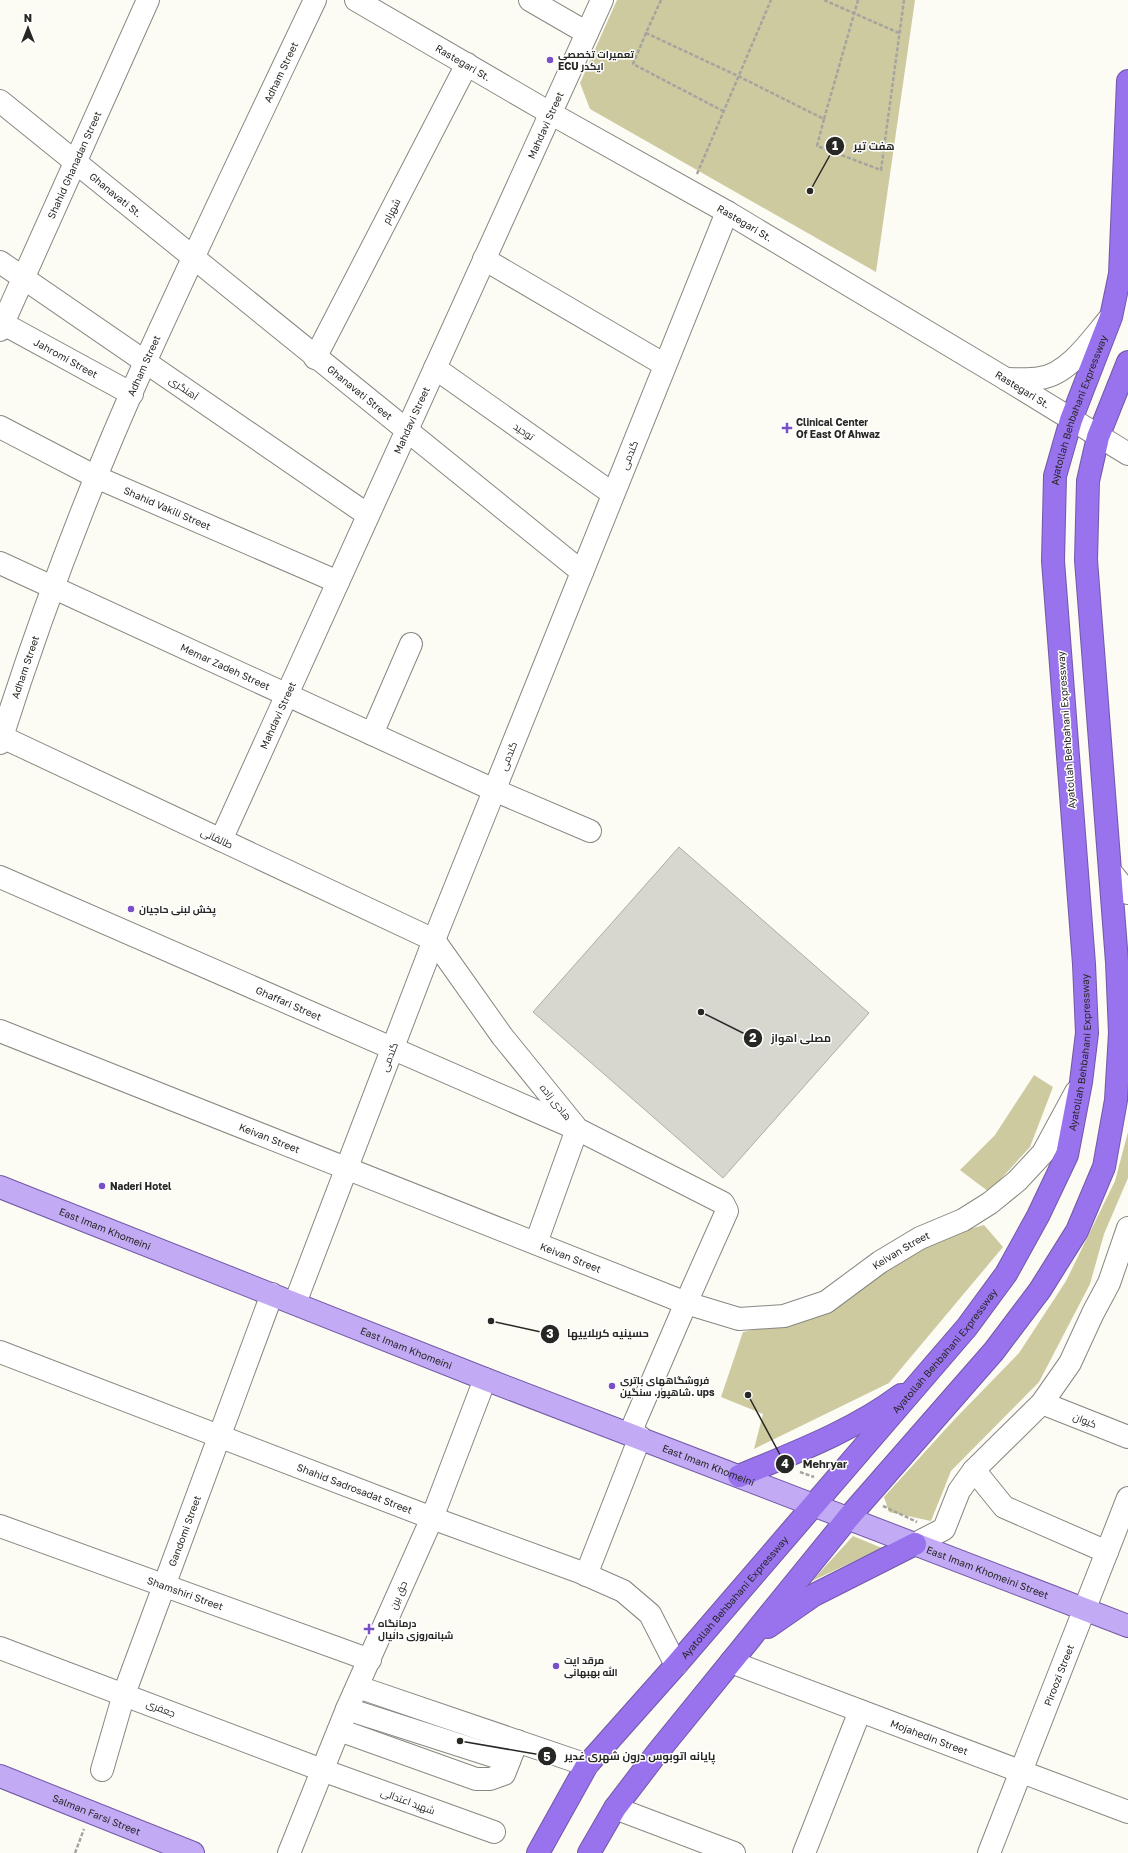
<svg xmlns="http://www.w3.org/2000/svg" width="1128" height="1853" viewBox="0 0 1128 1853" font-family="'Golos Text',Cairo,sans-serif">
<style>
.green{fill:#cecaa0}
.building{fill:#d7d7cf;stroke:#adada6}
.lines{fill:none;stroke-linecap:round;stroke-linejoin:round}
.minor-casing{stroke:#888781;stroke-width:24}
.major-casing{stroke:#7158a7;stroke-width:24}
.highway-casing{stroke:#7158a7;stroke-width:24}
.path{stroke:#a5a49f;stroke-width:2.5;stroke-dasharray:4 2;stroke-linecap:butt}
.minor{stroke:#fff;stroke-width:22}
.major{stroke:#c2aaf5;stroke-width:22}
.highway{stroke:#9972ee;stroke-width:22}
.poi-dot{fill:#784fc7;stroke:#fff;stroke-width:1.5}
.labels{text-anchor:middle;stroke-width:3;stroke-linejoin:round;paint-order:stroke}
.poi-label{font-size:10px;font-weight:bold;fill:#272724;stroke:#fff;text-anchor:start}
.street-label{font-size:10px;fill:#272724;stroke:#fff}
.leader{fill:none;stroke:#272724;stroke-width:1.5}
.callout-dot{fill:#272724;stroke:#fff;stroke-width:1.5}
.mark-label{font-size:12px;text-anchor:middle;font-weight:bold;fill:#fff}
.callout-label{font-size:11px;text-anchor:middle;font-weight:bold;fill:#272724;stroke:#fff;stroke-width:3;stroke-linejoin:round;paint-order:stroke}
</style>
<rect width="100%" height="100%" fill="#fcfbf4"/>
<g class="green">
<polygon points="617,0 915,0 876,272 590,109 580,83"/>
<polygon points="1034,1075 1053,1087 1030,1147 989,1192 960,1170 995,1135"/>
<polygon points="1128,1132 1128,1178 1104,1234 1090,1284 1039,1382 951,1471 931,1521 889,1512 884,1497 952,1422 1019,1353 1066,1281 1115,1181"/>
<polygon points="984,1225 1003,1247 889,1383 754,1449 763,1414 721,1397 743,1332 796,1320 850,1299 889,1267 940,1237"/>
<polygon points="853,1536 882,1548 812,1581"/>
</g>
<polygon class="building" points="679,847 869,1013 723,1178 533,1012"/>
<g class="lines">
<defs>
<g id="minor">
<path id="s1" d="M356 0 550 113 727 212 1006 379 1128 454"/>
<polyline points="530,0 587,33"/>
<path id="s2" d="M0 101 582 572"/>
<polyline points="484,259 665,365"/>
<polyline points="0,262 368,515"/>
<path id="s3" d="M0 322 132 394"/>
<path id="s4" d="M0 330 148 0"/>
<polyline points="315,358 467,64"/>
<polyline points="435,368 613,494"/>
<path d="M1006 379C1018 379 1029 380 1040 378 1068 375 1092 339 1109 319"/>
<path id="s5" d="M0 427 96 477 338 582"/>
<path id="s6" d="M0 563 494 790 590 831"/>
<polyline points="372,734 411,644"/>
<polyline points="0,736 434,940 502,1036 575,1126"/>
<path id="s7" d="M0 743C41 613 90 484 146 360 201 239 258 120 315 0"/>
<path id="s8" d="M221 840 602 0"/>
<polyline points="1110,871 1128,893"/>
<path id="s9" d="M0 877 577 1129 723 1203 727 1211 686 1303 630 1433"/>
<path id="s10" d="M0 1031 686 1303 739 1319 784 1316 826 1302 880 1262 920 1238 963 1220 990 1203 1017 1181 1043 1153 1076 1092"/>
<polyline points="536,1243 577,1129"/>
<polyline points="295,1303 434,940 727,212"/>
<path id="s11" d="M0 1352 432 1518 580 1572 623 1591 650 1614 676 1665"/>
<polyline points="1042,1403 1128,1437"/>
<polyline points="974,1470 1004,1507 1107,1552"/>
<path id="s12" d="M0 1526 370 1660"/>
<polyline points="915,1544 944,1529 959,1491 974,1470 1042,1403 1070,1363 1093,1313 1109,1283 1128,1228"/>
<polyline points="586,1575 640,1437"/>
<polyline points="0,1648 322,1770 494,1832"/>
<path id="s13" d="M731 1662 1128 1812"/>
<polyline points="358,1687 587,1765"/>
<polyline points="347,1709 509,1761"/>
<polyline points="339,1730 476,1779 490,1779 504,1774 517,1741"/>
<path id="s14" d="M102 1770 124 1694 272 1294"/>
<polyline points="615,1808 734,1853"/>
<polyline points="289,1853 347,1709 432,1518 485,1379"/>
<polyline points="804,1853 860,1711"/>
<path id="s15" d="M989 1853 1128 1498"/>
</g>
<g id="major">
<path id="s16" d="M0 1187 485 1379 1128 1626"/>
<path id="s17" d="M0 1776 193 1853"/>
</g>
<g id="highway">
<path d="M739 1476C794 1453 853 1431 901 1395"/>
<polyline points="768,1627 814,1595 915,1544"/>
<path id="s18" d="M538 1853 587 1765 676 1665 967 1327 1006 1274 1038 1216 1067 1155 1081 1082 1087 1033 1084 964 1053 561 1055 476 1071 420 1111 317 1120 274 1128 81"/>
<polyline points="589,1853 615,1808 657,1753 848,1518 994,1351 1040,1290 1077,1231 1104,1167 1116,1100 1120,1033 1117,962 1086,560 1088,481 1098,437 1128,362"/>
</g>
</defs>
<use href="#minor" class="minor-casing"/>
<use href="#major" class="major-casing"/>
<use href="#highway" class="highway-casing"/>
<g class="path">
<polyline points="661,0 646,33 738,76 824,119 858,0"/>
<polyline points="824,0 899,33"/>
<polyline points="646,33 633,64 723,111"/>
<polyline points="824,119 817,146 881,170 904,0"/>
<polyline points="697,174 771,0"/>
<polyline points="800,1472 814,1477"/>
<polyline points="883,1506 917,1522"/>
<polyline points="75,1853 84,1829"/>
</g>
<use href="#minor" class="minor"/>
<use href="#major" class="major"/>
<use href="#highway" class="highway"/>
</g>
<g class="poi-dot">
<circle cx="550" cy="60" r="4"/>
<path d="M785 422h4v4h4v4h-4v4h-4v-4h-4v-4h4z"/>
<circle cx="131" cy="909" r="4"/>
<circle cx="102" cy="1186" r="4"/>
<circle cx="612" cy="1386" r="4"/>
<path d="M367 1623h4v4h4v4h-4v4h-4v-4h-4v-4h4z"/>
<circle cx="556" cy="1666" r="4"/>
</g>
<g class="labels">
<g class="poi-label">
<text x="558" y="58">تعمیرات تخصصی<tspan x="558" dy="12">ECU ایکدر</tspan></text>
<text x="796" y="426">Clinical Center<tspan x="796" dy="12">Of East Of Ahwaz</tspan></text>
<text x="139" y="913">پخش لبنی حاجیان</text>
<text x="110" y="1190">Naderi Hotel</text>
<text x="620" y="1384">فروشگاههای باتری<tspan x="620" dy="12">شاهپور. سنگین. ups</tspan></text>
<text x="378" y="1627">درمانگاه<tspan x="378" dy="12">شبانه‌روزی دانیال</tspan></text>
<text x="564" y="1664">مرقد ایت<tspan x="564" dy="12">الله بهبهانی</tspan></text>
</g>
<g class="street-label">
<text dy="4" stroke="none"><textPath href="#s1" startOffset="124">Rastegari St.</textPath></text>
<text dy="4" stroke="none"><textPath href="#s7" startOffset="728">Adham Street</textPath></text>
<text dy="4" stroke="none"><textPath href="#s8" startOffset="785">Mahdavi Street</textPath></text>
<text dy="4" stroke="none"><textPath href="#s4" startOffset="181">Shahid Ghanadan Street</textPath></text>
<text dy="4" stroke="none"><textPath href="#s2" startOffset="149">Ghanavati St.</textPath></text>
<text transform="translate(391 211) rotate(-63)" y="4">شهرام</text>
<text dy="4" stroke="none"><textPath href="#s1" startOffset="448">Rastegari St.</textPath></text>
<text dy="4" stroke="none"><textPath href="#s3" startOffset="75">Jahromi Street</textPath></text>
<text dy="4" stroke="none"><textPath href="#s7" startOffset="404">Adham Street</textPath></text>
<text transform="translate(184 388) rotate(35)" y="4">آهنگری</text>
<text dy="4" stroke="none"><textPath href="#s1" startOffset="772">Rastegari St.</textPath></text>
<text dy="4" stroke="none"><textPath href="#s2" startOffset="463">Ghanavati Street</textPath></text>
<text dy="4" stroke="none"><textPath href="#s18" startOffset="1632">Ayatollah Behbahani Expressway</textPath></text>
<text dy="4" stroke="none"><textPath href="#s8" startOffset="461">Mahdavi Street</textPath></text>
<text transform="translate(524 431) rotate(35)" y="4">توحید</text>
<text transform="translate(629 455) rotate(-68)" y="4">گندمی</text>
<text dy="4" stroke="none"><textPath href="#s5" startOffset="186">Shahid Vakili Street</textPath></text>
<text dy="4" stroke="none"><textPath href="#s7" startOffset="80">Adham Street</textPath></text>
<text dy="4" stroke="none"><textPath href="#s6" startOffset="248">Memar Zadeh Street</textPath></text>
<text dy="4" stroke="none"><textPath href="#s8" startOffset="137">Mahdavi Street</textPath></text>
<text transform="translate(1066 730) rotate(-94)" y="4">Ayatollah Behbahani Expressway</text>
<text transform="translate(508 756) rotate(-68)" y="4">گندمی</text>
<text transform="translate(217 838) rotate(25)" y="4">طالقانی</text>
<text dy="4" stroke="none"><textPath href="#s9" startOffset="315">Ghaffari Street</textPath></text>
<text dy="4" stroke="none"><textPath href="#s18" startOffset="984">Ayatollah Behbahani Expressway</textPath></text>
<text transform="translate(389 1057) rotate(-69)" y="4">گندمی</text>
<text transform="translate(556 1102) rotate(51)" y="4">هادی زاده</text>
<text dy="4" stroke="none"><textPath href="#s10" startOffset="290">Keivan Street</textPath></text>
<text dy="4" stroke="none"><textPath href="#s16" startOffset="113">East Imam Khomeini</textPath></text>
<text dy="4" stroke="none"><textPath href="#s10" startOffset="974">Keivan Street</textPath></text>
<text dy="4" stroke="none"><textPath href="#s10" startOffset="614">Keivan Street</textPath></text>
<text dy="4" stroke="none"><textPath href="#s16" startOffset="437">East Imam Khomeini</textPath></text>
<text dy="4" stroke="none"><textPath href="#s18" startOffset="648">Ayatollah Behbahani Expressway</textPath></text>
<text transform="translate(1085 1420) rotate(22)" y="4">کیوان</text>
<text dy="4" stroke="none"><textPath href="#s16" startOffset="761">East Imam Khomeini</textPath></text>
<text dy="4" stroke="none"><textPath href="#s11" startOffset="380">Shahid Sadrosadat Street</textPath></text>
<text dy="4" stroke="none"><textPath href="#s14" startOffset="253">Gandomi Street</textPath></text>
<text dy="4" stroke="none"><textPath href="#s16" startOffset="1060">East Imam Khomeini Street</textPath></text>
<text dy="4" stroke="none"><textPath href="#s12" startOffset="197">Shamshiri Street</textPath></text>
<text transform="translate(398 1595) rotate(-67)" y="4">حق بین</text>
<text dy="4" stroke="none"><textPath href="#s18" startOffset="324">Ayatollah Behbahani Expressway</textPath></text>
<text dy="4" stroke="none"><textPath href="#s15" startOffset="191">Piroozi Street</textPath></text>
<text transform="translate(161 1708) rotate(21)" y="4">جعفری</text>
<text dy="4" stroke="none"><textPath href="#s13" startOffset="212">Mojahedin Street</textPath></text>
<text transform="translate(408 1801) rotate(20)" y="4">شهید اعتدالی</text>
<text dy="4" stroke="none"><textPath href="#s17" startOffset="104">Salman Farsi Street</textPath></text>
</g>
</g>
<path class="leader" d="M810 191L835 146M701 1012L753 1038M491 1321L550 1334M748 1395L785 1464M460 1741L547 1756"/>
<g class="callout-dot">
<circle cx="810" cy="191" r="4"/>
<circle cx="701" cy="1012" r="4"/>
<circle cx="491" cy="1321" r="4"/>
<circle cx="748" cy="1395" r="4"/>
<circle cx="460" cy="1741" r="4"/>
<circle cx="835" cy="146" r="10"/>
<circle cx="753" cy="1038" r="10"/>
<circle cx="550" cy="1334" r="10"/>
<circle cx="785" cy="1464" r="10"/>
<circle cx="547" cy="1756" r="10"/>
</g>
<g class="mark-label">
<text x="835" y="150">1</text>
<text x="753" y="1042">2</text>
<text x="550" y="1338">3</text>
<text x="785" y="1468">4</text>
<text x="547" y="1761">5</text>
</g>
<g class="callout-label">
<text x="874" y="150">هفت تیر</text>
<text x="801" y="1042">مصلی اهواز</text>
<text x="608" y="1337">حسینیه کربلاییها</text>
<text x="825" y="1468">Mehryar</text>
<text x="640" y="1760">پایانه اتوبوس درون شهری غدیر</text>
</g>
<g transform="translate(28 28)" stroke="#ffffff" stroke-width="3" paint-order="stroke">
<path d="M0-3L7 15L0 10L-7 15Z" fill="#272724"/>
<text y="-6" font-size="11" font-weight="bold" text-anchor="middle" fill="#272724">N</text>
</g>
</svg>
